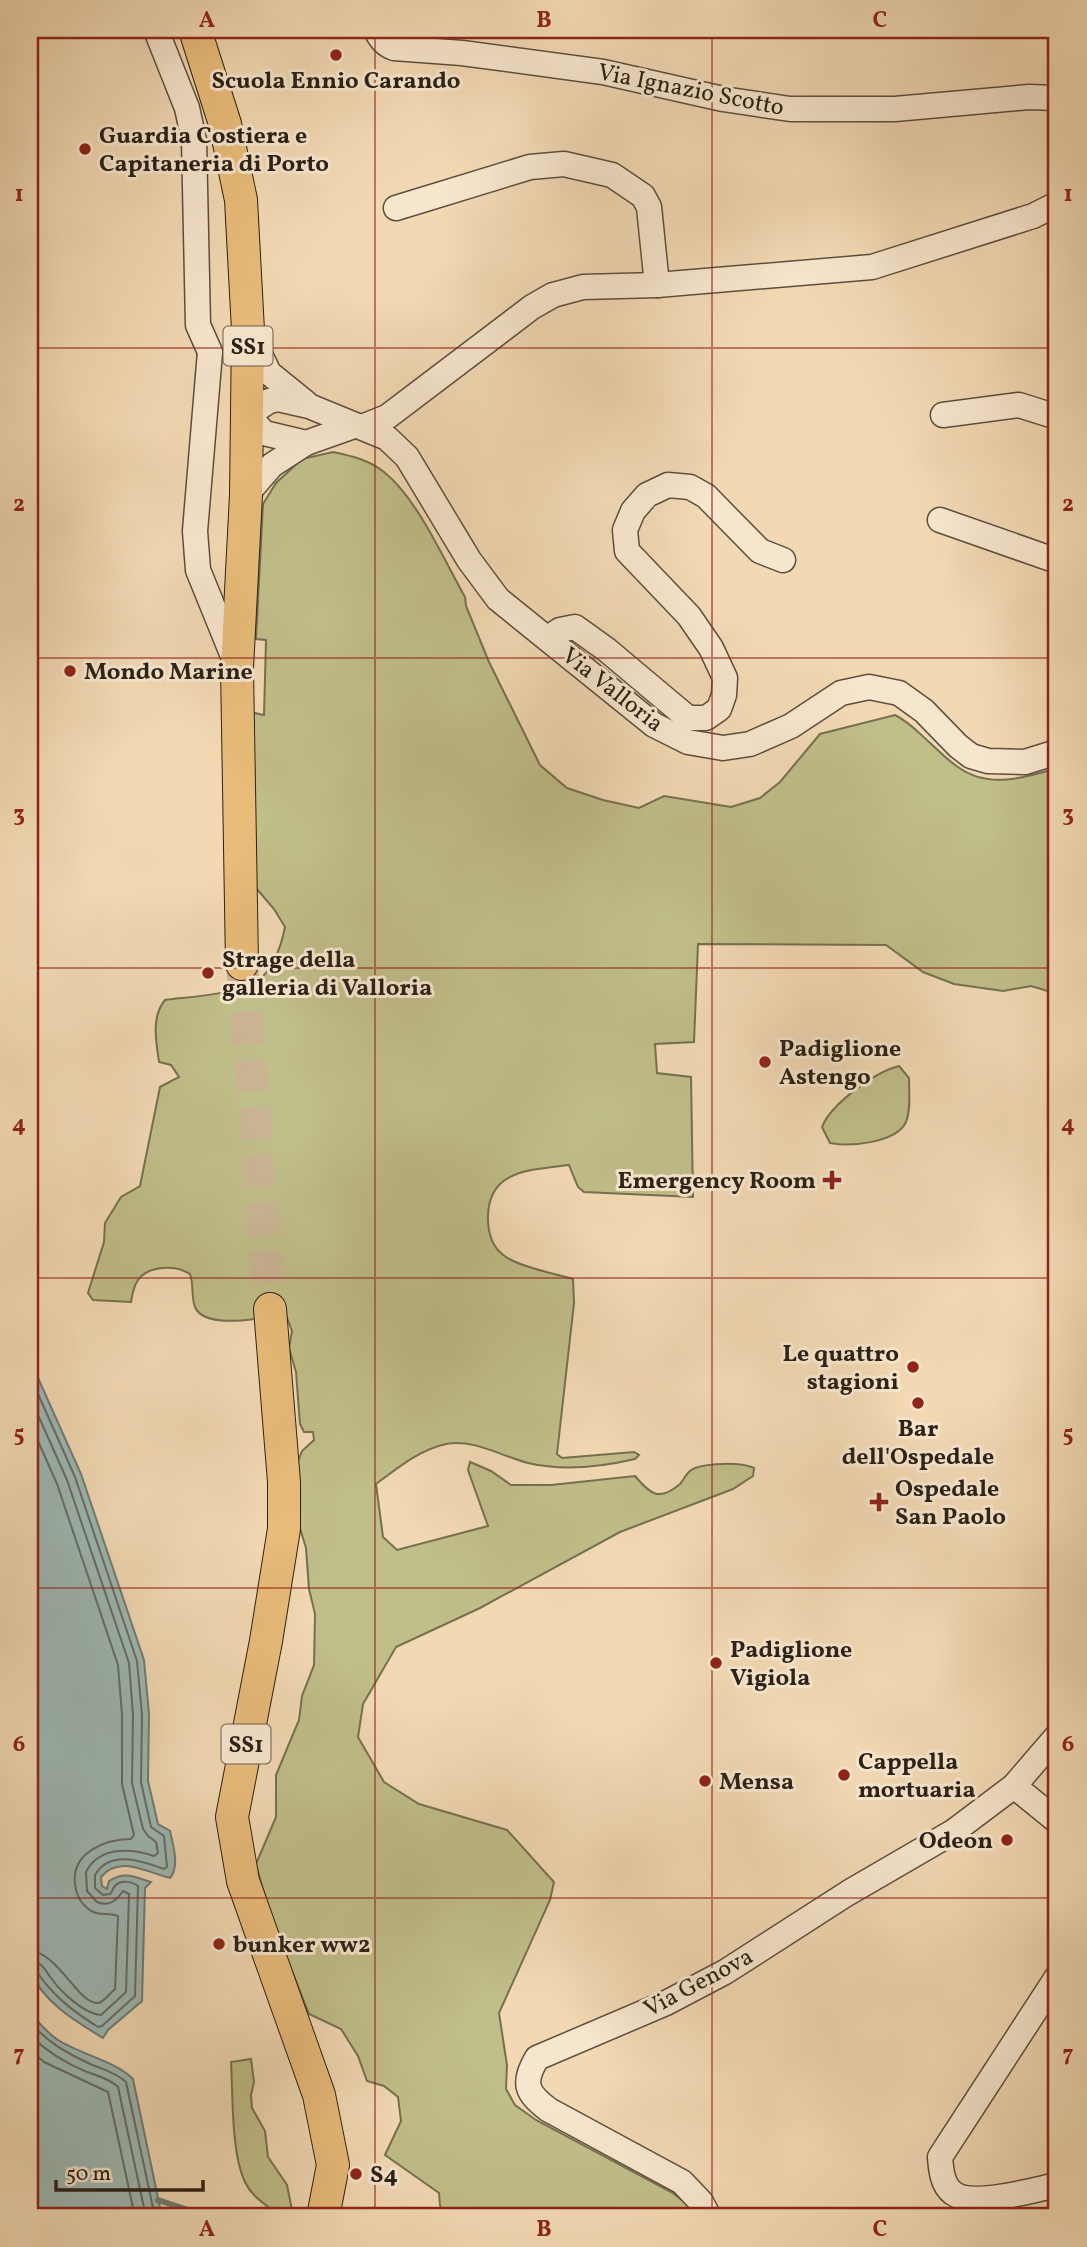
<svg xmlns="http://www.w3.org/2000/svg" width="1087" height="2247" viewBox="0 0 1087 2247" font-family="Vollkorn,serif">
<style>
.green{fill:#c0be89;stroke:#757050;stroke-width:2}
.water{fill:#9db9b5;stroke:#6f7c75;stroke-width:2}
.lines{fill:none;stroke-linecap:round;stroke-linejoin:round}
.shore{stroke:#646d66;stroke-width:2}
.stream{stroke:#6f7c75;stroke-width:6}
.major-tunnel{stroke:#cab494;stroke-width:32;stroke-dasharray:32 16;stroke-linecap:butt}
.minor-casing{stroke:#5c4f3e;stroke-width:27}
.major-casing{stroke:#2a2116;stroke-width:34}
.minor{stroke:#f7e6ce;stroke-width:24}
.major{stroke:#e9bc7a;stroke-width:32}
.grid{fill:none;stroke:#8f2418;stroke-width:2;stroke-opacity:0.55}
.poi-dot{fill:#8f2418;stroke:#f7e6ce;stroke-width:2.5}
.labels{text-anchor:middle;stroke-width:6;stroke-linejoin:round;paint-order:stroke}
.shield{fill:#f7e6ce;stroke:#685c4d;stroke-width:2}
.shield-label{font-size:23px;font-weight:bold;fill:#2a2116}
.poi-label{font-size:24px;font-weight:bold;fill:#2a2116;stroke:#f7e6ce;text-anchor:start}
.street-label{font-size:24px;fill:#2a2116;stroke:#f7e6ce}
.neatline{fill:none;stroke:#8f2418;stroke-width:2.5}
.grid-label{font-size:23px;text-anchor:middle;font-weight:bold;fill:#8f2418}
</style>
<rect width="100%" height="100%" fill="#f2d9b4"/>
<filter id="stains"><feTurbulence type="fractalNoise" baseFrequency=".00286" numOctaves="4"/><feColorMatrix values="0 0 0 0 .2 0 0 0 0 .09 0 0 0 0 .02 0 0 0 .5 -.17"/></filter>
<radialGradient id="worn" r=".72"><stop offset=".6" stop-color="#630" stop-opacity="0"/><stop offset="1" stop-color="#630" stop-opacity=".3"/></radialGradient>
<g class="green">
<path d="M333 452C352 456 369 460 384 472 417 498 444 560 465 597L466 606 489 662 540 765 567 788 603 800 639 808 664 796 731 807 760 798 780 782 820 734 895 715C909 722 918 732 929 742 938 750 947 760 958 767 988 789 1025 778 1057 768V994L1031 986 1003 991 954 984 923 972 886 945 698 944 694 1042 655 1044 657 1073 691 1077 693 1197 584 1192 578 1187 569 1165C531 1170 486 1169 488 1221 488 1232 492 1246 502 1254 515 1266 556 1274 573 1279L574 1303 557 1454 562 1458 634 1452 639 1455 635 1459C601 1467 562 1471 528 1463 501 1456 475 1439 446 1444 419 1450 398 1468 376 1484L383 1537 397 1550 488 1526 468 1470 470 1462 491 1471 511 1485H551L635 1476C650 1494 659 1502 680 1484 685 1479 686 1471 695 1468 708 1463 741 1462 754 1468L753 1476 733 1489 620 1532 480 1608 396 1647 363 1704 358 1737 384 1782 419 1804 507 1830 554 1882 550 1900 499 2013 507 2065 506 2089 515 2105 536 2120 673 2193 693 2209 697 2217H444L440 2205 439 2193 385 2155 401 2121 398 2097 384 2086 367 2081 358 2056 341 2029 309 2014 269 1912 256 1864 276 1817V1775L299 1720 302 1696 314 1665 315 1614 309 1589 306 1548 294 1509 296 1467 302 1451 314 1440 313 1432H304L300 1424 296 1372 289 1348 292 1331 286 1315C265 1317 205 1331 195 1307 191 1297 194 1285 190 1274 176 1265 149 1265 138 1280 134 1286 132 1295 131 1302L93 1300 88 1293 104 1242 105 1223 121 1197 140 1186 160 1087 179 1077 171 1065 159 1062C156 1041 151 1017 165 1000 186 997 242 994 258 981 274 968 281 947 285 927L274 909 256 888 250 712 264 715 266 640 256 639 263 504 276 483 302 459Z"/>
<path d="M899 1066 909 1078C909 1092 911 1109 906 1122 896 1143 850 1147 830 1143L822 1127C831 1104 875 1072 899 1066Z"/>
<path d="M251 2059 254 2082 251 2095 252 2108 265 2131 268 2157 287 2185 292 2210 291 2217C279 2217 275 2213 267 2206 258 2199 250 2193 245 2182 231 2153 233 2095 231 2062Z"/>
</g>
<g class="water">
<path d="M30 1360 81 1474 144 1660 149 1714 148 1781 158 1824 170 1831C173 1845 180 1866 170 1878 148 1873 120 1854 101 1877L102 1886 107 1889 109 1881C125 1871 134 1877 151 1882L145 1888 142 2001 108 2030 103 2038C75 2021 44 2003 30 1971Z"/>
<path d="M30 2013C39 2022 48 2034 58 2040 82 2055 113 2060 133 2079L162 2217H30Z"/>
</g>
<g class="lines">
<g class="shore">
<path d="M30 1376 75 1477 137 1661 142 1715 141 1782 151 1827 164 1836 167 1867 164 1869C142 1861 110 1849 95 1875V1888L103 1895 110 1894C112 1892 113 1888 115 1886 121 1879 133 1882 138 1886L135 1996 102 2026 98 2027C74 2012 53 1996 37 1972L30 1970"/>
<path d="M30 1397 67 1480 129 1663 133 1715 132 1783 143 1829 148 1836 156 1842 158 1853 154 1856C131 1848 99 1846 86 1872L87 1891 97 1902C109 1907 116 1901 123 1891L129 1894 126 1992 101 2015C84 2014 61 1992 51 1978 44 1969 43 1962 30 1962"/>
<path d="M30 1423 57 1484 118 1665 122 1715V1784L134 1835 131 1839C105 1839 71 1853 75 1884 76 1894 80 1902 87 1908 97 1917 108 1912 118 1916L115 1989C111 1992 103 2003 98 2003 79 2005 58 1952 30 1951"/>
<path d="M30 2023C49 2042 61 2050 86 2062 100 2069 114 2071 126 2082L155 2217"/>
<path d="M30 2035C47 2052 65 2063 87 2072 98 2076 110 2079 118 2087L146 2217"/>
<polyline points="30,2050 44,2062 108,2092 135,2217"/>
</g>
<polyline class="stream" points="158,2200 209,2217"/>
<polyline class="major-tunnel" points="242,964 270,1309"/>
<defs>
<g id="minor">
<polyline points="156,30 187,108 194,140 198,325 210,352 195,531 198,570 237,666"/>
<path d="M376 30C380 39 385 45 394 48L462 53 603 72 723 99 790 109H895L1029 97 1057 98"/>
<polyline points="396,208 530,167 564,164 612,175 643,196 649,207 657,285"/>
<polyline points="249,332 269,373 306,403"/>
<polyline points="943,415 1019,405 1057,417"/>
<polyline points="362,427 387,417 532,307 553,295 583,287 657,285 872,267 1033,216 1057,204"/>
<polyline points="306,443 264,433 248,415 269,401 278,399 309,406 387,438 407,457 469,560 498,599 654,725 688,742 723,748 750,744 791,726 841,693 869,687 899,693 924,711 958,746 971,756 988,761 1025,762 1057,752"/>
<polyline points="246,495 272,465 306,443 354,426"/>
<polyline points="940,520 1057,561"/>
<polyline points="548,638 560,630 575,627 607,650 688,718 706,718 719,709 724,695 725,678 711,648 689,616 627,551 625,530 633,511 647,495 668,485 690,487 706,496 760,551 783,560"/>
<polyline points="1014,1786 1057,1821"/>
<path d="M1057 1977 940 2157C941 2169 942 2185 953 2193 972 2208 1033 2190 1057 2185"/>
<path d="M709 2217 701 2202 682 2182 549 2110C526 2093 522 2083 537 2058L666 2003 725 1972 848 1893 953 1832 1014 1786 1057 1736"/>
</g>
<g id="major">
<polyline points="195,30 225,124 241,200 248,330 246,495 237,668 242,964"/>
<polyline points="270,1309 284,1482 284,1529 266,1641 232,1817 243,1881 319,2095 333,2165 323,2217"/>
</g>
</defs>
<use href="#minor" class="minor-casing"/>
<use href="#major" class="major-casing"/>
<use href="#minor" class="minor"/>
<use href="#major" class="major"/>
</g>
<path class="grid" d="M375 30V2217M712 30V2217M30 348H1057M30 658H1057M30 968H1057M30 1278H1057M30 1588H1057M30 1898H1057"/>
<g class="poi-dot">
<circle cx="336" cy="55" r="7"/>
<circle cx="85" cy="149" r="7"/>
<circle cx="70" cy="671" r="7"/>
<circle cx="208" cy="973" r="7"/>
<circle cx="765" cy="1062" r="7"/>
<path d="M828.5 1169.5h7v7h7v7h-7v7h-7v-7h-7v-7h7z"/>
<circle cx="913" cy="1367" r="7"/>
<circle cx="918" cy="1403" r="7"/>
<path d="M875.5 1491.5h7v7h7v7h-7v7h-7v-7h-7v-7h7z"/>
<circle cx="716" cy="1663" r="7"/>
<circle cx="844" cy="1775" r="7"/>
<circle cx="705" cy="1781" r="7"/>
<circle cx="1007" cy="1840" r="7"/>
<circle cx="219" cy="1944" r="7"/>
<circle cx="356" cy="2174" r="7"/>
</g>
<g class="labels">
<g class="shield">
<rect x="223.5" y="326.5" width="49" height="39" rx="5"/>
<rect x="221.5" y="1724.5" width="49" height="39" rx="5"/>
</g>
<g class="shield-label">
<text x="248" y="354">SS1</text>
<text x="246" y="1752">SS1</text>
</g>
<g class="poi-label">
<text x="336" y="88" text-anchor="middle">Scuola Ennio Carando</text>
<text x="99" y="143">Guardia Costiera e<tspan x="99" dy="28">Capitaneria di Porto</tspan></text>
<text x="84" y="679">Mondo Marine</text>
<text x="222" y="967">Strage della<tspan x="222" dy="28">galleria di Valloria</tspan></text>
<text x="779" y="1056">Padiglione<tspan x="779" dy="28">Astengo</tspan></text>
<text x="816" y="1188" text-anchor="end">Emergency Room</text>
<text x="899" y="1361" text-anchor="end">Le quattro<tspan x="899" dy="28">stagioni</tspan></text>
<text x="918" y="1436" text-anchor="middle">Bar<tspan x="918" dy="28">dell'Ospedale</tspan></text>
<text x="895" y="1496">Ospedale<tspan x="895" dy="28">San Paolo</tspan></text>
<text x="730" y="1657">Padiglione<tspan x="730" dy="28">Vigiola</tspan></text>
<text x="858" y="1769">Cappella<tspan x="858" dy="28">mortuaria</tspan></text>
<text x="719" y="1789">Mensa</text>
<text x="993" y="1848" text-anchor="end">Odeon</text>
<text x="233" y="1952">bunker ww2</text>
<text x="370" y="2182">S4</text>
</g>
<g class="street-label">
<text transform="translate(691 89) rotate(11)" y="8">Via Ignazio Scotto</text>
<text transform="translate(613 689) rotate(38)" y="8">Via Valloria</text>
<text transform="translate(698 1982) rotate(-28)" y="8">Via Genova</text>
</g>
</g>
<rect width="1087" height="2247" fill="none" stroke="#f2d9b4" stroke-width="77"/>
<path d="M56 2180v10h147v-10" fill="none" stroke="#2a2116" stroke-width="3.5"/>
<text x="66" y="2180" font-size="21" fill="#2a2116" stroke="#f7e6ce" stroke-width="5" paint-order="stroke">50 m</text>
<rect x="38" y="38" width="1010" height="2170" class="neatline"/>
<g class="grid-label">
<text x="207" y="27">A</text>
<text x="544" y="27">B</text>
<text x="880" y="27">C</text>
<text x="19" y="201">1</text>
<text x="1068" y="201">1</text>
<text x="19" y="511">2</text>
<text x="1068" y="511">2</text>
<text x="19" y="821">3</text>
<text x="1068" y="821">3</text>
<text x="19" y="1131">4</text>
<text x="1068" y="1131">4</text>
<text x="19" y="1441">5</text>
<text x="1068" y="1441">5</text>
<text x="19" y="1751">6</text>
<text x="1068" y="1751">6</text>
<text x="19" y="2061">7</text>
<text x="1068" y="2061">7</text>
<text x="207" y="2236">A</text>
<text x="544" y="2236">B</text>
<text x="880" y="2236">C</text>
</g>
<rect width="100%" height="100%" filter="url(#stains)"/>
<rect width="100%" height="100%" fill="url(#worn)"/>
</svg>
